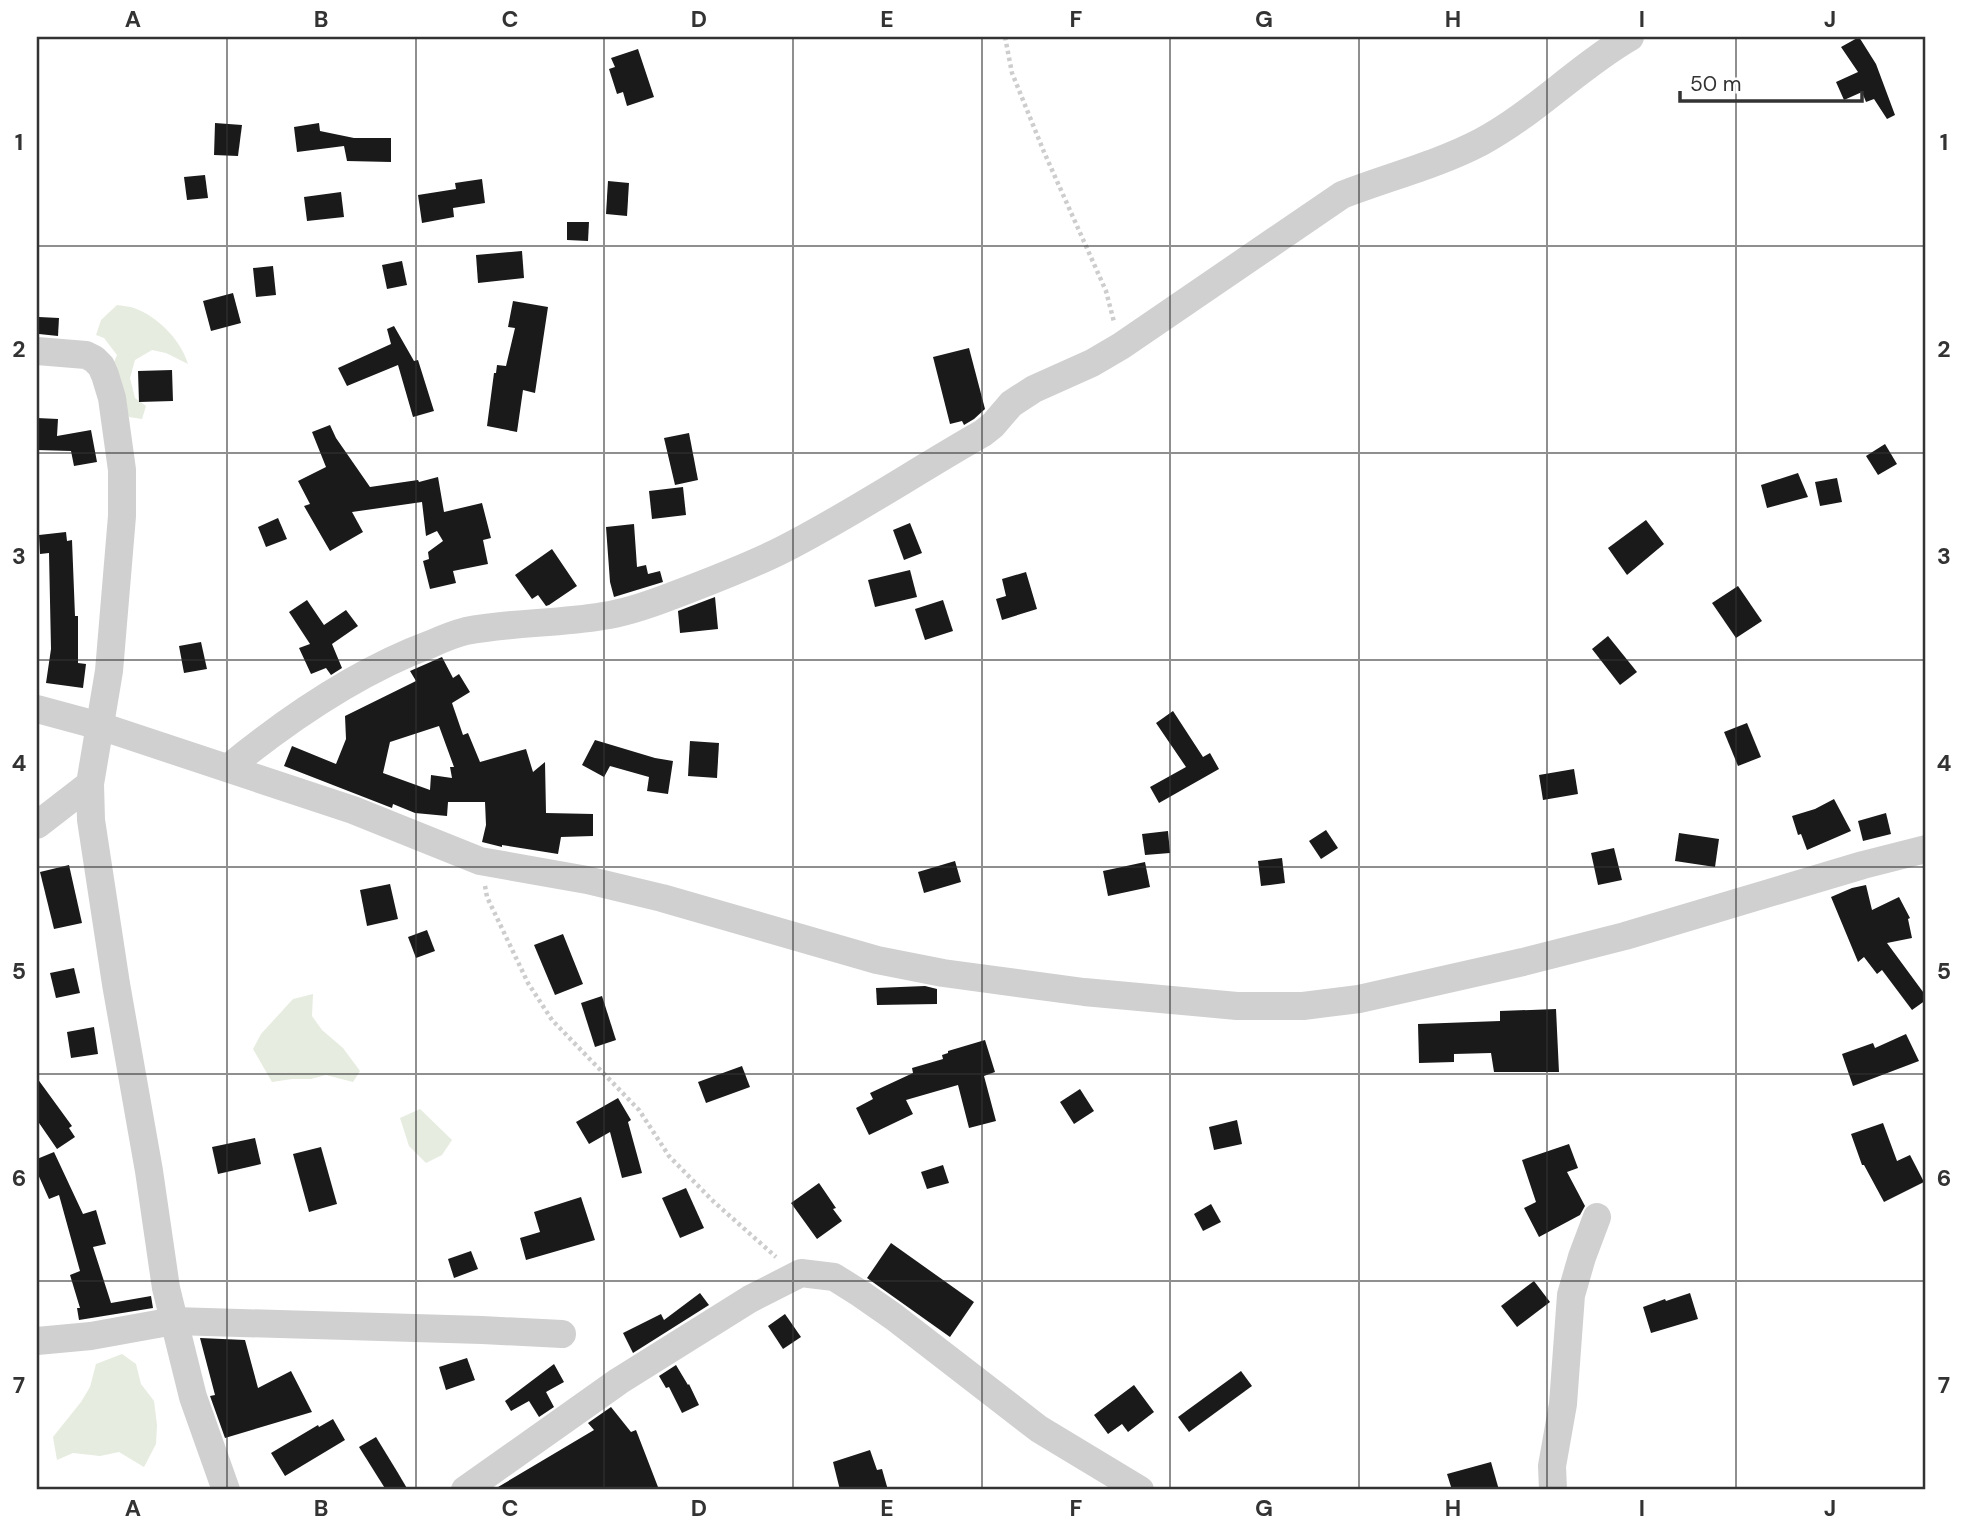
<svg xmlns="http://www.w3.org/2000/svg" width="1963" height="1527" viewBox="0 0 1963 1527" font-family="'DM Sans',sans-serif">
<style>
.green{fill:#e6ecdf}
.building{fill:#1a1a1a;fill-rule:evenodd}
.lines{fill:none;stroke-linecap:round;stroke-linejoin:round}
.path{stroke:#cdcdcd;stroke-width:4.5;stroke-dasharray:3.5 3.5;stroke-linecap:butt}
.minor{stroke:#d0d0d0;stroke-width:28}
.grid{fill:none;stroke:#333;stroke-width:2;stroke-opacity:0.55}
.neatline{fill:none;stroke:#333;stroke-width:2.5}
.grid-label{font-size:23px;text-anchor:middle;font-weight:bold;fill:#333}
</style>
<rect width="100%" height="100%" fill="#fff"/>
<g class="green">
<path d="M117 305C122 306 128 306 134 308 157 316 181 340 188 364L166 353 152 350 135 360 130 378 135 398 146 406 142 419 129 417 111 369 117 355 104 338 96 335 101 320Z"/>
<polygon points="313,994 312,1016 322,1030 343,1048 360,1071 353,1082 326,1075 311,1079 292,1079 272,1082 253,1049 261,1034 293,999"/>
<polygon points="420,1109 452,1140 442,1155 426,1163 409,1146 400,1118"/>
<polygon points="122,1354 136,1364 141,1384 154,1401 157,1425 156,1444 144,1467 119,1452 100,1456 73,1453 57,1460 53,1437 81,1402 90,1387 96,1364"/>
</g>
<g class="building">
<polygon points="1859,37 1876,64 1895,115 1887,119 1874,99 1866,102 1862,92 1844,100 1836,82 1858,72 1841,47"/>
<polygon points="638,49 654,97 627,106 623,92 617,94 609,69 615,67 611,58"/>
<polygon points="215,123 242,125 238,156 214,155"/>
<polygon points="319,123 320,131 354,138 391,138 391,162 347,161 344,146 297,152 294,127"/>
<polygon points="205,175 208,198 187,200 184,177"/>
<polygon points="482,179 485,203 453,208 454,217 422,223 418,195 456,189 455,183"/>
<polygon points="608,181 629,183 627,216 606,214"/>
<polygon points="341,192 344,217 307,221 304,197"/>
<polygon points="567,222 589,222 588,241 567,240"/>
<polygon points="522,251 524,278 478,283 476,255"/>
<polygon points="402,261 407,285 387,289 382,265"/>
<polygon points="273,266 276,295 256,297 253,268"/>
<polygon points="233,293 241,323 211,331 203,301"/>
<polygon points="513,301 548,307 535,393 523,390 517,432 487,426 494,373 496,373 497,365 506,366 515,328 508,327"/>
<polygon points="39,317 59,318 58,336 39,334"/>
<polygon points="394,326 414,361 418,360 434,411 413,417 398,365 347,386 338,368 391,344 387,329"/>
<polygon points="969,348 985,409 974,419 964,425 962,421 950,424 933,357"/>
<polygon points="172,370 173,401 139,402 138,371"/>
<polygon points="37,418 58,419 57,436 91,430 97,462 74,466 71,451 37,450"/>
<polygon points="330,425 336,438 370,487 418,480 419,482 438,477 444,512 482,503 491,538 483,540 488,564 453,571 456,583 430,589 423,561 429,559 428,552 443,541 437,531 426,536 422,502 352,512 363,532 330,551 304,506 310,504 298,481 326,467 312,432"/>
<polygon points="689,433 698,480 675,485 664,438"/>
<polygon points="1885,444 1897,464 1878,475 1866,456"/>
<polygon points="1798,473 1808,497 1767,508 1761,485"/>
<polygon points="1837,478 1842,502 1820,506 1815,482"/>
<polygon points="683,487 686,515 652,519 649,491"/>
<polygon points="278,518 287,539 266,547 258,527"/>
<polygon points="1646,520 1664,544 1627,575 1608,548"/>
<polygon points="910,523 922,553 904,560 893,530"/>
<polygon points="634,524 637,567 646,565 648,574 660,571 663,582 614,597 610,582 606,527"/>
<polygon points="66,532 67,541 72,540 75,616 78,616 78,663 86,664 83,688 46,683 51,649 49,553 40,554 39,535"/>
<polygon points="552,549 577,586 549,605 546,606 538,595 532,599 515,575"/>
<polygon points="910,570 917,597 875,607 868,580"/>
<polygon points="1026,572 1037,609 1002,620 996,599 1006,596 1002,579"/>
<polygon points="1738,586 1762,621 1736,638 1712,603"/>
<polygon points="715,597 718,629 680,633 678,611"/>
<polygon points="307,600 324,625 346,610 358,626 332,644 342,668 331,675 326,668 311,674 299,648 310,644 289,612"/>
<polygon points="943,600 953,631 925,640 915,609"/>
<polygon points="1608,636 1637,672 1620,685 1592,649"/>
<polygon points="201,642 207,669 184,673 179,646"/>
<path d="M442 657 453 678 459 674 470 692 452 703 463 735 468 733 480 762 526 749 533 772 545 762 546 813 593 814V836L561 837 558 854 502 845V847L482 842 486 825 485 802H448L447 816 415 813 393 804 392 808 284 766 292 746 336 764 346 739 345 716 416 681 410 671ZM439 726 454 767H450L452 778 431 775 430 790 383 773 390 742Z"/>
<polygon points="1173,711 1203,757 1210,753 1219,769 1159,803 1150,787 1186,767 1156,723"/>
<polygon points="1747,723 1761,757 1738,766 1724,732"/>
<polygon points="595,740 655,758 673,761 668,794 647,791 649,777 610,766 604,777 582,765"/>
<polygon points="690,741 719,743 717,778 688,776"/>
<polygon points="1574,769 1578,794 1543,800 1539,775"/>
<polygon points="1834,799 1851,831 1807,850 1801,834 1798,835 1792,816 1815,809"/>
<polygon points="1886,813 1891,834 1863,841 1858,821"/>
<polygon points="1326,830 1338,848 1321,859 1309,841"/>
<polygon points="1168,831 1170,853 1145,855 1142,834"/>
<polygon points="1679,833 1719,839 1715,867 1675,861"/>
<polygon points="1614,848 1622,880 1598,885 1591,853"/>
<polygon points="1282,858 1285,883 1261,886 1258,861"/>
<polygon points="955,861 961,882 924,893 918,872"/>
<polygon points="1145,862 1150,887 1108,896 1103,871"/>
<polygon points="69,865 82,923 54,929 40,872"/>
<polygon points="390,884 398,919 367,926 360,890"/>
<polygon points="1866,885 1872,910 1899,897 1910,918 1908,919 1912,938 1887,943 1926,996 1926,1000 1912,1010 1882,970 1877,974 1864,957 1858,962 1831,897 1852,888"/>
<polygon points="427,930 435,951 416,958 408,937"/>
<polygon points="563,934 583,984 555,995 534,945"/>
<polygon points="74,968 80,993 56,998 50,973"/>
<polygon points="925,986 937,989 937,1004 877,1005 876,988"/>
<polygon points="602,996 616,1040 595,1047 581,1003"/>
<polygon points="1556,1009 1559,1072 1494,1072 1491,1053 1454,1054 1454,1062 1419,1063 1418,1024 1500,1021 1500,1011"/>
<polygon points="94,1027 98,1054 71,1058 67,1032"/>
<polygon points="1906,1034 1919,1061 1853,1086 1842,1054 1873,1043 1875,1048"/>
<polygon points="985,1040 995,1072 984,1076 996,1121 969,1128 958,1085 906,1100 913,1114 869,1135 856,1108 873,1099 870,1093 913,1073 912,1068 943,1059 942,1055 948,1053 948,1051"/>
<polygon points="742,1066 750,1087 706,1103 698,1082"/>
<polygon points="37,1078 72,1126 69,1128 75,1137 57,1149 37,1120"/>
<polygon points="1080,1089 1094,1111 1074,1124 1060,1102"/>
<polygon points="618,1098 631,1120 628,1122 642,1173 622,1178 610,1132 589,1144 576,1122"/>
<polygon points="1237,1120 1242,1144 1214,1150 1209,1127"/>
<polygon points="1883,1123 1897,1161 1910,1155 1924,1182 1884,1202 1864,1165 1862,1165 1851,1134"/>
<polygon points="255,1138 261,1164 218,1174 212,1147"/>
<polygon points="1569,1144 1578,1168 1567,1172 1585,1206 1580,1215 1539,1237 1524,1208 1536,1202 1522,1160"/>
<polygon points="321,1147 337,1204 309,1212 293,1154"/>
<polygon points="54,1152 83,1214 96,1210 106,1244 93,1247 111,1303 151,1296 153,1308 79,1320 77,1308 80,1308 70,1275 80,1271 59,1195 49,1199 37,1172 37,1159"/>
<polygon points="943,1165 949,1183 927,1189 921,1172"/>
<polygon points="819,1183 836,1208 833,1209 842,1221 817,1239 791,1203"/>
<polygon points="686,1188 704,1228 680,1238 662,1198"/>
<polygon points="581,1197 595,1240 526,1260 520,1238 540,1232 534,1212"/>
<polygon points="1211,1204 1221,1222 1203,1231 1194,1214"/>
<polygon points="891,1243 974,1302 950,1337 867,1278"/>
<polygon points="471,1251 478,1269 454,1278 448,1259"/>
<polygon points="1534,1281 1550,1302 1517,1327 1501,1306"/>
<polygon points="700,1293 709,1305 633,1353 623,1333 661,1314 664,1320"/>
<polygon points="1690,1293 1698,1319 1651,1333 1643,1307 1665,1299 1666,1301"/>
<polygon points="785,1314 801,1337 783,1349 768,1326"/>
<polygon points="200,1338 245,1340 258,1388 291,1371 312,1412 225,1438 210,1396 215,1395"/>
<polygon points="467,1358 475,1380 446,1390 439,1367"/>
<polygon points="554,1364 564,1382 546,1392 554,1407 539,1417 529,1401 511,1411 505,1401"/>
<polygon points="676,1365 688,1385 689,1384 699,1405 682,1413 669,1387 666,1388 659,1376"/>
<polygon points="1241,1371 1252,1386 1189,1432 1178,1417"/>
<polygon points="1134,1385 1154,1412 1128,1432 1122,1424 1108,1434 1094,1415"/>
<polygon points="611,1407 631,1432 636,1430 658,1487 648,1490 493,1490 594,1430 588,1423"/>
<polygon points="333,1419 345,1440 285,1476 271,1453 318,1425 319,1427"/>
<polygon points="376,1437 398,1473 408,1490 386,1490 359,1447"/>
<polygon points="870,1450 877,1470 882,1469 888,1490 840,1490 833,1462"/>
<polygon points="1491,1462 1499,1490 1452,1490 1447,1474"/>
</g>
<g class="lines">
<g class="path">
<polyline points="1005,37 1012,73 1044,152 1106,291 1114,322"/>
<polyline points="485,886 487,897 528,983 552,1020 639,1110 669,1156 713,1201 776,1257"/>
</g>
<g class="minor">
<polyline points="37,351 86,355 94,359 101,366 105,375 112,398 122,470 122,516 109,671 90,784 91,820 116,984 149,1171 166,1288 193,1397 226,1490"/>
<polyline points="37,709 100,726 353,810 480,861 587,880 662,898 877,960 943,973 1084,992 1237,1006 1303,1006 1359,999 1523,962 1625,936 1863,865 1926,849"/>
<path d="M228 768C288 719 358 671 431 644 442 639 454 634 466 631 511 622 557 624 603 616 625 613 648 605 669 597 706 583 746 568 782 550 851 515 916 471 983 433L993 425 1011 404 1020 398 1034 389 1092 363 1121 346 1342 195C1388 177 1437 165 1481 142 1535 113 1578 67 1630 37"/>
<polyline points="37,825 90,784"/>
<polyline points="37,1341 91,1336 174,1321 482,1330 562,1334"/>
<polyline points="465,1490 619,1381 750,1299 801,1273 834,1277 861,1294 894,1317 1039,1429 1140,1490"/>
<polyline points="1553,1490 1552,1466 1563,1404 1571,1295 1582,1257 1597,1217"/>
</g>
</g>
<path class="grid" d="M227 37V1490M416 37V1490M604 37V1490M793 37V1490M982 37V1490M1170 37V1490M1359 37V1490M1547 37V1490M1736 37V1490M37 246H1926M37 453H1926M37 660H1926M37 867H1926M37 1074H1926M37 1281H1926"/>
<rect width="1963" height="1527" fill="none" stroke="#ffffff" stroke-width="77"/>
<path d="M1680 91v10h182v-10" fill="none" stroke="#333333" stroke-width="3.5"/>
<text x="1690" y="91" font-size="21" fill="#333333" stroke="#ffffff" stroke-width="5" paint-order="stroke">50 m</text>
<rect x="38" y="38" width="1886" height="1450" class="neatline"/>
<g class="grid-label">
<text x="133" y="27">A</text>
<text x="321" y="27">B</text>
<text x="510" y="27">C</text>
<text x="699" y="27">D</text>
<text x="887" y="27">E</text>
<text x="1076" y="27">F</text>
<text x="1264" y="27">G</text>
<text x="1453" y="27">H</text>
<text x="1642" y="27">I</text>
<text x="1830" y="27">J</text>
<text x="19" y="150">1</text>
<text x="1944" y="150">1</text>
<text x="19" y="357">2</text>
<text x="1944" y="357">2</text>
<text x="19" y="564">3</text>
<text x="1944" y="564">3</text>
<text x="19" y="771">4</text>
<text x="1944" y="771">4</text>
<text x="19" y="979">5</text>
<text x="1944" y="979">5</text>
<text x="19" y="1186">6</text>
<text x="1944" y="1186">6</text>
<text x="19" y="1393">7</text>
<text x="1944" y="1393">7</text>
<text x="133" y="1516">A</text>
<text x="321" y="1516">B</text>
<text x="510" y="1516">C</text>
<text x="699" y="1516">D</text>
<text x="887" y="1516">E</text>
<text x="1076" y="1516">F</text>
<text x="1264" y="1516">G</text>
<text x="1453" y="1516">H</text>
<text x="1642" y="1516">I</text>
<text x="1830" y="1516">J</text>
</g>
</svg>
